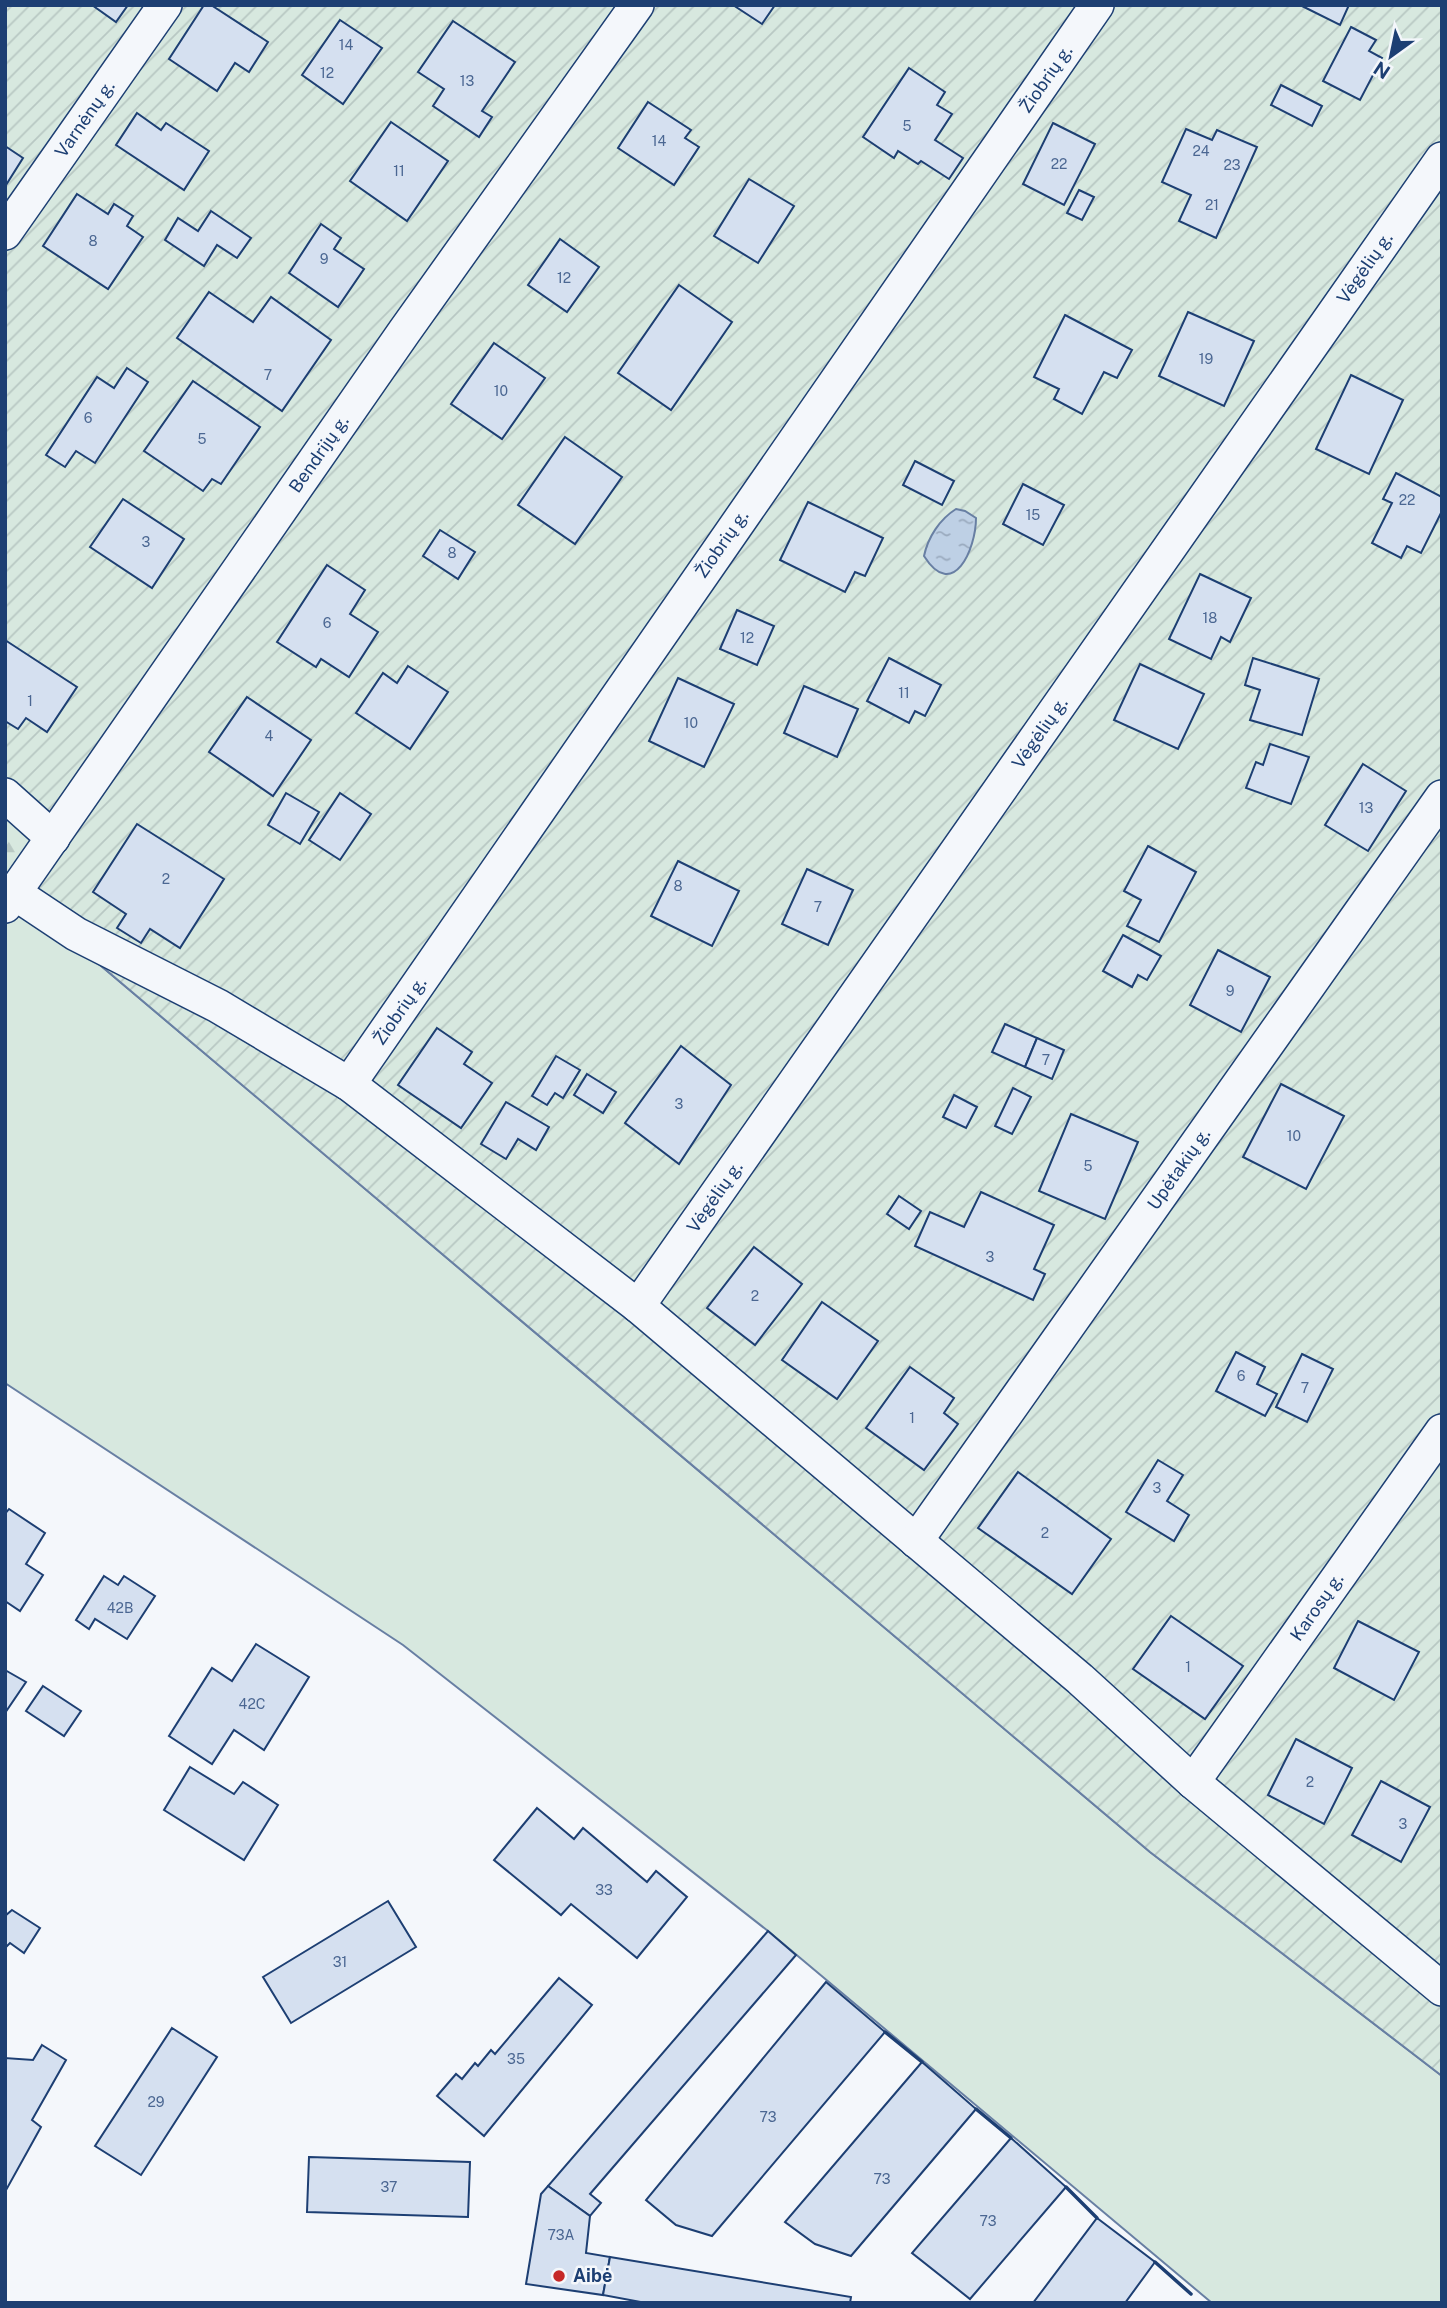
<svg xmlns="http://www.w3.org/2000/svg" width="1447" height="2308" viewBox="0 0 1447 2308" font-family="'Public Sans',sans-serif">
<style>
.grass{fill:#d7e8df;stroke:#687fa3;stroke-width:2}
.forest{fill:url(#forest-firs);stroke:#687fa3;stroke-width:2}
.garden{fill:url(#garden-furrows);stroke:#687fa3;stroke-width:2}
.water{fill:url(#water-ripples);stroke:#687fa3;stroke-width:2}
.building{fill:#d5e0f0;stroke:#1d3f73;stroke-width:2}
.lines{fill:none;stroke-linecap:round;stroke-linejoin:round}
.minor-casing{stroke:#1d3f73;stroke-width:36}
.minor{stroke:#f4f7fb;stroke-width:33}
.wall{stroke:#1d3f73;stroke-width:3.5}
.poi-dot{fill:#c62828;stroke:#f4f7fb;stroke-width:2.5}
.labels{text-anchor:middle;stroke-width:5;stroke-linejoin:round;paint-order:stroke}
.number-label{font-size:14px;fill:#4b6792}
.street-label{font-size:18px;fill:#1d3f73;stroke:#f4f7fb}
.poi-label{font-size:18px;font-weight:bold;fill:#1d3f73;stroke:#f4f7fb;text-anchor:start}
</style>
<defs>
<pattern id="forest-firs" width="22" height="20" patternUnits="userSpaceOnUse" patternTransform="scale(1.75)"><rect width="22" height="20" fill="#d7e8df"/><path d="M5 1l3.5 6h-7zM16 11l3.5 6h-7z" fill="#b8c8c3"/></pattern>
<pattern id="garden-furrows" width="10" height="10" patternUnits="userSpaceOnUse" patternTransform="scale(1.75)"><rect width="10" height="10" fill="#d7e8df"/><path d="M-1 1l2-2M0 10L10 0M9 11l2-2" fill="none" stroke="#b8c8c3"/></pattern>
<pattern id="water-ripples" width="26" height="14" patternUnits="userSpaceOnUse" patternTransform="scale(1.75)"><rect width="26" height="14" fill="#bed0e5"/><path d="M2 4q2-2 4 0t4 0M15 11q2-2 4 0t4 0" fill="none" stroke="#9aaabe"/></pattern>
</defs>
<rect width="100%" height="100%" fill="#f4f7fb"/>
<polygon class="grass" points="16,894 1150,1852 1442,2076 1442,2303 1212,2303 768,1931 403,1645 5,1383 5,906"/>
<polygon class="forest" points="5,802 53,838 5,906"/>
<polygon class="garden" points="5,5 1442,5 1442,2076 1150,1852 16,894 53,839 5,802"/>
<path class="water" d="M956 509 965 511 976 518C976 549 953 602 924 556 928 537 940 519 956 509Z"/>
<g class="building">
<polygon points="92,5 128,5 116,22"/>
<polygon points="204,5 211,5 268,42 249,72 235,63 217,91 169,59"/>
<polygon points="733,5 775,5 762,24"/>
<polygon points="1300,5 1349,5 1340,25"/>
<polygon points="340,20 382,48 343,104 302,75"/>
<polygon points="453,21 515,62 482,111 492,117 479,137 433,106 444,89 418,72"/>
<polygon points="1351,27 1376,40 1369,51 1382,58 1360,100 1323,81"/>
<polygon points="909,68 945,92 937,105 952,114 935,140 963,158 949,179 921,161 918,164 898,151 894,158 863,137"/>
<polygon points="1281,85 1322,106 1312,126 1271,105"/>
<polygon points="648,102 691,130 685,138 699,147 674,185 618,148"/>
<polygon points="137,113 161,130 166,123 209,151 184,190 116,145"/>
<polygon points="391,122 448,161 407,221 350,181"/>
<polygon points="1053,123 1095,144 1064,205 1023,184"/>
<polygon points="1186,129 1212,140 1217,130 1257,147 1216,238 1179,221 1191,195 1162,182"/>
<polygon points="5,146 23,158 6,185 5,185"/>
<polygon points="749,179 794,206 758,263 714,236"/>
<polygon points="1079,190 1094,197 1082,220 1067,213"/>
<polygon points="77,194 108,214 114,204 133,216 127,226 143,237 108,289 43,246"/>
<polygon points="211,211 251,238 237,258 217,245 204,266 165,240 178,218 198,231"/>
<polygon points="321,224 341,238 334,249 364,269 338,307 289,273"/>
<polygon points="560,239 599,267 567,312 528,285"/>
<polygon points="679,285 732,322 671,410 618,373"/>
<polygon points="209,292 253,322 271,297 331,340 282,411 177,338"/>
<polygon points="1188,312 1254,341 1224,406 1159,376"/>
<polygon points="1065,315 1132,350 1117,378 1104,372 1082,414 1054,399 1059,389 1034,377"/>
<polygon points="494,343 545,378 502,439 451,404"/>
<polygon points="127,368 148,382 95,463 76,451 65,467 46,455 97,377 114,388"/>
<polygon points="1351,375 1403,400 1369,474 1316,449"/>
<polygon points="193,381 260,427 221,484 212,479 203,491 144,451"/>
<polygon points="565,437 622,477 575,544 518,505"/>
<polygon points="915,461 954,481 942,505 903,485"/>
<polygon points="1396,473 1442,497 1442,511 1421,553 1407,546 1401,558 1372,543 1392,503 1383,499"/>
<polygon points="1023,484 1064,505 1043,545 1003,524"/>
<polygon points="123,499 184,539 152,588 90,547"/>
<polygon points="808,502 883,538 865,576 855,572 845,592 780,560"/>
<polygon points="440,530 475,552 458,579 423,556"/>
<polygon points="327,565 365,590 350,614 378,632 349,677 321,659 316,667 277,642"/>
<polygon points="1200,574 1251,598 1230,642 1221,637 1211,659 1169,639"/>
<polygon points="737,610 774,626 757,665 720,649"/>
<polygon points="5,640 77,687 47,732 26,718 18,729 5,721"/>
<polygon points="889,658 941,685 925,716 915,711 909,723 867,701"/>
<polygon points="1253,658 1319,679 1302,735 1250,720 1260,690 1245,685"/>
<polygon points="1140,664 1204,694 1178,749 1114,720"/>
<polygon points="408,666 448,692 410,749 356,713 383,673 397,683"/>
<polygon points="678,678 734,704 704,767 649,741"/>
<polygon points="804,686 858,709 837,757 784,733"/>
<polygon points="247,697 311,740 273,796 209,752"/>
<polygon points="1270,744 1309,757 1291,804 1246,788 1256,762 1263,765"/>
<polygon points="1363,764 1406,791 1368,851 1325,825"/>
<polygon points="286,793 319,812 300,844 268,825"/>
<polygon points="340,793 371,814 340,860 309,840"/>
<polygon points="137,824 224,879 180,948 150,929 141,943 117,928 126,914 93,892"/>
<polygon points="1148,846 1196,872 1159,942 1127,926 1141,900 1124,891"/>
<polygon points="678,861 739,891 712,946 651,916"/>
<polygon points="807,869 853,890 828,945 782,924"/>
<polygon points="1123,935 1161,956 1147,980 1138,975 1132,987 1103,971"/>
<polygon points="1218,950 1270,977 1241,1032 1190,1005"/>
<polygon points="1005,1024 1037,1038 1025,1067 992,1052"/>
<polygon points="437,1028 472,1052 464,1064 492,1083 461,1128 398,1085"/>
<polygon points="1037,1038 1064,1050 1052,1079 1025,1067"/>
<polygon points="681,1046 731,1085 679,1164 625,1123"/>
<polygon points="556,1056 580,1070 563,1098 555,1093 547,1105 532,1096"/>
<polygon points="587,1074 616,1092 603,1113 574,1095"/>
<polygon points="1281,1084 1344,1116 1306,1189 1243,1157"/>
<polygon points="1013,1088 1031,1097 1012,1134 995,1126"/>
<polygon points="954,1095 977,1107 966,1128 943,1117"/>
<polygon points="506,1102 549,1127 536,1150 518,1139 506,1159 481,1144"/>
<polygon points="1071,1114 1138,1142 1105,1219 1039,1191"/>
<polygon points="981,1192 1054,1225 1034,1269 1045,1274 1033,1300 915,1246 930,1212 964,1227"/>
<polygon points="899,1196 921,1211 909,1229 887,1214"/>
<polygon points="754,1247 802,1284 755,1345 707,1308"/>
<polygon points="822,1302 878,1341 837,1399 782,1360"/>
<polygon points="1236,1352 1265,1367 1257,1384 1277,1394 1265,1416 1216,1391"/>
<polygon points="1302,1354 1333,1369 1307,1422 1276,1407"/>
<polygon points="910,1367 954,1398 944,1413 958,1424 924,1470 866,1428"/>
<polygon points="1158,1460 1183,1475 1167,1501 1189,1515 1174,1541 1126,1512"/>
<polygon points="1018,1472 1111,1539 1072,1594 978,1528"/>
<polygon points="9,1509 45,1533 26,1564 43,1575 20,1611 5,1601 5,1514"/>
<polygon points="104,1576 118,1585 124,1576 155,1596 127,1639 95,1619 89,1629 76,1620"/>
<polygon points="1171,1616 1243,1666 1205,1719 1133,1669"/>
<polygon points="1358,1621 1419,1652 1394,1700 1334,1668"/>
<polygon points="256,1644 309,1677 264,1750 234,1730 212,1764 169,1736 212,1668 232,1681"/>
<polygon points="5,1670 26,1682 5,1713"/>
<polygon points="43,1686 81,1711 64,1736 26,1711"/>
<polygon points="1296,1739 1352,1768 1324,1824 1268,1795"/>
<polygon points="190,1767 234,1794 243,1782 278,1805 244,1860 164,1810"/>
<polygon points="1381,1781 1430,1807 1401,1862 1352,1835"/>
<polygon points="537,1808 574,1839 583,1828 647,1882 656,1871 687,1897 637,1958 571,1904 561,1915 494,1860"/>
<polygon points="388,1901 416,1947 291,2023 263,1977"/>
<polygon points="12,1910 40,1928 24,1953 10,1943 5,1948 5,1916"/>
<polygon points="768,1931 796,1955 590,2194 601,2203 590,2216 548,2186"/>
<polygon points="559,1978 592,2005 484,2136 437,2096 456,2074 462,2079 475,2063 478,2066 491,2050 495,2054"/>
<polygon points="826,1982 885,2032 712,2236 676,2225 646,2200"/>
<polygon points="172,2028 217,2057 141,2175 95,2146"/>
<polygon points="42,2045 66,2060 32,2120 41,2127 5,2192 5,2058 33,2060"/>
<polygon points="922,2062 976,2109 851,2256 815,2244 785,2222"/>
<polygon points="1011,2138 1066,2187 970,2299 912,2253"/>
<polygon points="309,2157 470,2162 468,2217 307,2212"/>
<polygon points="548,2186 590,2216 586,2253 610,2257 603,2295 526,2284 541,2194"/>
<polygon points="1097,2218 1155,2262 1125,2303 1033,2303"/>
<polygon points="610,2257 851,2297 850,2303 646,2303 603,2295"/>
</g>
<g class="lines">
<defs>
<g id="minor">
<polyline points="5,233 165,5"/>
<polyline points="5,795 53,838"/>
<polyline points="16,894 76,934 218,1006 349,1084 638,1306 1080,1679 1193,1782 1442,1989"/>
<polyline points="5,906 404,332 637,5"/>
<polyline points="349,1084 1097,5"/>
<polyline points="638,1306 1442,159"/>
<polyline points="916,1541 1442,797"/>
<polyline points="1193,1782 1442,1431"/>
</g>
</defs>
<use href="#minor" class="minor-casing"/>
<use href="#minor" class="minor"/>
<g class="wall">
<polyline points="885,2032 922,2062"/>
<polyline points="976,2109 1011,2138"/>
<polyline points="1066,2187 1097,2218"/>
<polyline points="1155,2262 1191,2294"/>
</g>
</g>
<circle class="poi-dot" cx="559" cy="2276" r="7"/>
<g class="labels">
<g class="number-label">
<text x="346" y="50">14</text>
<text x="327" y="78">12</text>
<text x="467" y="86">13</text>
<text x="907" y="131">5</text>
<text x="659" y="146">14</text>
<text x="1201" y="156">24</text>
<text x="1059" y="169">22</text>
<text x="1232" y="170">23</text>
<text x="399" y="176">11</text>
<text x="1212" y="210">21</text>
<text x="93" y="246">8</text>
<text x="324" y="264">9</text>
<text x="564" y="283">12</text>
<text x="1206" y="364">19</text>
<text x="268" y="380">7</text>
<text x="501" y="396">10</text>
<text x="88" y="423">6</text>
<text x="202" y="444">5</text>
<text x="1407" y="505">22</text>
<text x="1033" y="520">15</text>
<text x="146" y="547">3</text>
<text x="452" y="558">8</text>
<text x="1210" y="623">18</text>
<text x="327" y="628">6</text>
<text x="747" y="643">12</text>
<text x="904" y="698">11</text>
<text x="30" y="706">1</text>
<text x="691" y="728">10</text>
<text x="269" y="741">4</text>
<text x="1366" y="813">13</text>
<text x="166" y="884">2</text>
<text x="678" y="891">8</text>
<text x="818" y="912">7</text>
<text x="1230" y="996">9</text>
<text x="1046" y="1065">7</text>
<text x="679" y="1109">3</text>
<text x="1294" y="1141">10</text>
<text x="1088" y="1171">5</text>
<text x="990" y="1262">3</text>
<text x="755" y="1301">2</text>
<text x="1241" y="1381">6</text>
<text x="1305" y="1393">7</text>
<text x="912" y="1423">1</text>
<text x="1157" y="1493">3</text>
<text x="1045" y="1538">2</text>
<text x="120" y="1613">42B</text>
<text x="1188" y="1672">1</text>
<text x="252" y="1709">42C</text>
<text x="1310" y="1787">2</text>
<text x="1403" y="1829">3</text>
<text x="604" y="1895">33</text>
<text x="340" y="1967">31</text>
<text x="516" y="2064">35</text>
<text x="156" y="2107">29</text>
<text x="768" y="2122">73</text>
<text x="882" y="2184">73</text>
<text x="389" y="2192">37</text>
<text x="988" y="2226">73</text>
<text x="561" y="2240">73A</text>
</g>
<g class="street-label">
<text transform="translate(1046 79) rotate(-55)" y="6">Žiobrių g.</text>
<text transform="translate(85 119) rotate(-55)" y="6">Varnėnų g.</text>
<text transform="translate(1365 268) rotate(-55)" y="6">Vėgėlių g.</text>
<text transform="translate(319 454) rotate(-55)" y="6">Bendrijų g.</text>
<text transform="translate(722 544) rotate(-55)" y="6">Žiobrių g.</text>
<text transform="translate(1040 733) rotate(-55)" y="6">Vėgėlių g.</text>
<text transform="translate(400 1011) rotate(-55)" y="6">Žiobrių g.</text>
<text transform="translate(1179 1169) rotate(-55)" y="6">Upėtakių g.</text>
<text transform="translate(715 1197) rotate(-55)" y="6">Vėgėlių g.</text>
<text transform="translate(1317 1607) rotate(-55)" y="6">Karosų g.</text>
</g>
<g class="poi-label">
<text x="573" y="2282">Aibė</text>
</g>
</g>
<rect width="1447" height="2308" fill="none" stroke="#1d3f73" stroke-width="14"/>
<g transform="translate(1391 56) rotate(213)" stroke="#f4f7fb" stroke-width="5" paint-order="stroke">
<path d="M0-5L12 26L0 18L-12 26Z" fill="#1d3f73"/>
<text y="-10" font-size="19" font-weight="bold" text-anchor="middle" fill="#1d3f73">N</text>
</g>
</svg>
